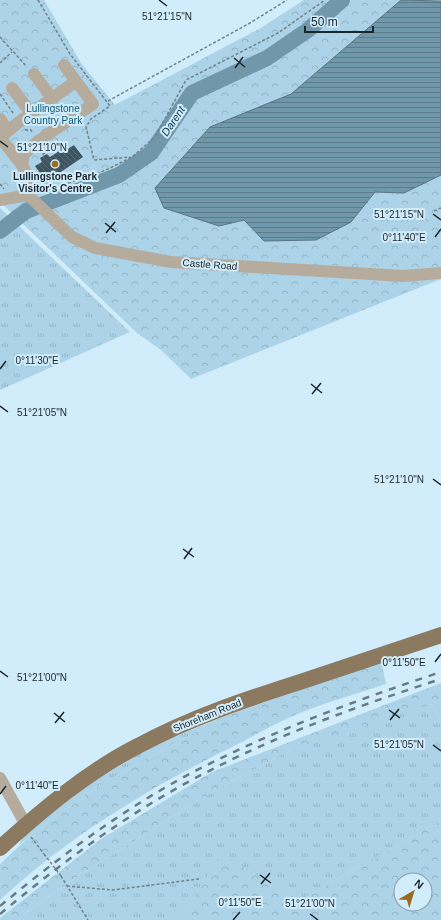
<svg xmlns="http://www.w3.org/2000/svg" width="441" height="920" viewBox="0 0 441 920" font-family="Arial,sans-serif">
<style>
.grass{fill:url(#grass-tufts)}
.forest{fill:url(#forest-crowns);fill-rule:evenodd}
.water{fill:url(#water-rules);stroke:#587584}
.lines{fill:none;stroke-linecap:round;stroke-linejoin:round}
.river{stroke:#7197aa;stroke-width:16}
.building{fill:url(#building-back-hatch)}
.path{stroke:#70828c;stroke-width:1.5;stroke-dasharray:3 2;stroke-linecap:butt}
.minor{stroke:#b6ac9e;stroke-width:12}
.major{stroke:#8b7960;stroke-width:16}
.rail{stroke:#687a83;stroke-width:2.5;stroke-dasharray:7 7;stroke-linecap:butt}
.path-bridge{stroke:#70828c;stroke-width:1.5;stroke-dasharray:3 2;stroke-linecap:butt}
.ticks{fill:none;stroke:#1c262c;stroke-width:1.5}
.poi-dot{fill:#9a6c1c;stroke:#d1edfb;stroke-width:1.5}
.labels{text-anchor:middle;stroke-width:4;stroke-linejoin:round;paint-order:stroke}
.park-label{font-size:10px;fill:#105773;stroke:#d1edfb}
.poi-label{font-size:10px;font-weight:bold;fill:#1c262c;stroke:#d1edfb}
.street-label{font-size:10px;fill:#1c262c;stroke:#d1edfb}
.water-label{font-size:11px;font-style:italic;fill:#0e4157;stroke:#d1edfb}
.ticks-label{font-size:10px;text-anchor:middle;fill:#1c262c;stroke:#d1edfb;stroke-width:4;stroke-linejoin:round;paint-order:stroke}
</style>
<defs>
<pattern id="grass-tufts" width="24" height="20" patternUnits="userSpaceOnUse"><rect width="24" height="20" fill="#acd3e7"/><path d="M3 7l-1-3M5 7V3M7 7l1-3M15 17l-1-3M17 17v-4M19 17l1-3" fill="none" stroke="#93b5c6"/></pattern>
<pattern id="forest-crowns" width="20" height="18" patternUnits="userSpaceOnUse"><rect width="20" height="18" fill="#acd3e7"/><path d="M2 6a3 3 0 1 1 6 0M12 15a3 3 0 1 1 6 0" fill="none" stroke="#93b5c6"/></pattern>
<pattern id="water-rules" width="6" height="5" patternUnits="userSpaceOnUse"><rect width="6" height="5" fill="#7197aa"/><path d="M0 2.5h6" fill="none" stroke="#5c7b8b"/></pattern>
<pattern id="building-back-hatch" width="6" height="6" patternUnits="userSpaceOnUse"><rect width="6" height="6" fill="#3d5562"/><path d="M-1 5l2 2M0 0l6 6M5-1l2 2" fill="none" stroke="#566a75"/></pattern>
</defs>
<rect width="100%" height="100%" fill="#d1edfb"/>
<g class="grass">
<polygon points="0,208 130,332 0,390"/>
<polygon points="431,704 441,720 441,821 300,900 221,855 179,920 19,920 24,914 71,881 210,793 285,753 386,718"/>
<polygon points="220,718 102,784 34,832 19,845 25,833 98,778 156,745"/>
</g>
<g class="forest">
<polygon points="0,0 44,0 81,63 115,105 259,29 304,0 401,0 291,94 262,107 219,226 244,220 264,241 351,222 375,192 404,193 441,175 441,279 191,379 161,350 137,333 0,202"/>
<path d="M381 661 386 684C359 693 331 701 305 711 283 719 261 732 240 743 154 785 70 835 0 900V864L34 832 102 784 220 718Z"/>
<polygon points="441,683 441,720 431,704 285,753 210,793 71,881 24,914 19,920 0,920 0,918 101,839 212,772"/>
<path d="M441 821V920H179L221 854 300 900ZM401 880H425V904H401Z"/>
</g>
<polygon class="water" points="401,0 441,1 441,175 404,193 375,192 351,222 316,240 264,241 244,220 219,226 164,208 155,188 210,127 291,94"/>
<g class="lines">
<polyline class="river" points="0,231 26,211 119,175 151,153 192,93 267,58 308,30 342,0"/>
</g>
<polygon class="building" points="74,145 83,157 46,182 35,166 42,162 40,158 47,154 50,157 64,148 66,150"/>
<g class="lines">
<g class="path">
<polyline points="38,0 70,54 110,106 91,119 86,127 94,160 130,157"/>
<polyline points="0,37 27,67"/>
<polyline points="0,63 12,52"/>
<polyline points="0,94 13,113"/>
<polyline points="108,101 250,23 287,0"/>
<polyline points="25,130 31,130 33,133"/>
<polyline points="44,149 46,152 42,155 44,156"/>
<polyline points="0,184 4,189"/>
<polyline points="40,193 106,170 132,157 155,137 186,80 278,33 325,0"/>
<polyline points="434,211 441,208"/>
<polyline points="31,837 44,854"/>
<polyline points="61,876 88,920"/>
<polyline points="67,886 112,890 199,879"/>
</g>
<g class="minor">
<polyline points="34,74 52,98"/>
<polyline points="12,88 31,113"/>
<polyline points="0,119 8,130"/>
<polyline points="22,165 2,140 2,136 19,122 75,82"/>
<polyline points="26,194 28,176 22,165 24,154 38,141 93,104 64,65"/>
<polyline points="0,200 28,195 72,237 95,248 171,262 403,276 441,273"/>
<polyline points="0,778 26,825"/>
</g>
<path class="major" d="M0 848C42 810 87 772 138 746 190 718 244 700 300 682 347 666 394 651 441 635"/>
<g class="rail">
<path d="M0 906C63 854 131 803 205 766 280 728 360 699 441 672"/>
<path d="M0 914C64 861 132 810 207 772 282 733 361 705 441 679"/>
</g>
<polyline class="path-bridge" points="44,854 61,876"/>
</g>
<path class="ticks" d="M159 0 167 6M234 58 245 67M235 68 243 57M0 141 8 147M433 214 441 220M105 223 116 232M106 233 115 222M435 237 441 229M0 369 6 361M311 384 322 393M312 394 321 383M0 406 8 412M433 479 441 485M183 549 194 557M184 559 192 548M435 662 441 654M0 671 8 677M389 710 400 718M54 713 65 722M390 720 399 709M55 723 64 712M433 745 441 751M0 794 6 786M260 875 271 883M261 884 270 873M310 914 318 920M233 920 240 912"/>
<circle class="poi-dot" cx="55" cy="164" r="4"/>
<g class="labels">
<g class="park-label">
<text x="53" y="112">Lullingstone<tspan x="53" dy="12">Country Park</tspan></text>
</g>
<g class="poi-label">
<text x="55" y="180">Lullingstone Park<tspan x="55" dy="12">Visitor's Centre</tspan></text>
</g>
<g class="street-label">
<text transform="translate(210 264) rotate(4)" y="4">Castle Road</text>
<text transform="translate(207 715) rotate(-22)" y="4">Shoreham Road</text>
</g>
<g class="water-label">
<text transform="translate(173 121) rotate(-56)" y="4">Darent</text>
</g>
</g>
<g class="ticks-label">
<text x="167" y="20">51°21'15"N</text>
<text x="42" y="151">51°21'10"N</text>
<text x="399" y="218">51°21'15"N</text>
<text x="404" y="241">0°11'40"E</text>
<text x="37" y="364">0°11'30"E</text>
<text x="42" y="416">51°21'05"N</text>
<text x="399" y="483">51°21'10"N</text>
<text x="404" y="666">0°11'50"E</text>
<text x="42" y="681">51°21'00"N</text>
<text x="399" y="748">51°21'05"N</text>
<text x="37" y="789">0°11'40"E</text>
<text x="240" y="906">0°11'50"E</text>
<text x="310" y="907">51°21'00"N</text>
</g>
<g transform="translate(413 892) rotate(38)"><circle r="19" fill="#d1edfb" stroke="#899da8"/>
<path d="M0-3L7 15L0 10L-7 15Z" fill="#9a6c1c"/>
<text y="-6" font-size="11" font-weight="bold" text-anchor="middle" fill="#1c262c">N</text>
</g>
<path d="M305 26v6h68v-6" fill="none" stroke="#1c262c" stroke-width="2"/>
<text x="311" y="26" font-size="12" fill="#1c262c" stroke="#d1edfb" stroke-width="3" paint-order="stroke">50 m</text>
</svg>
